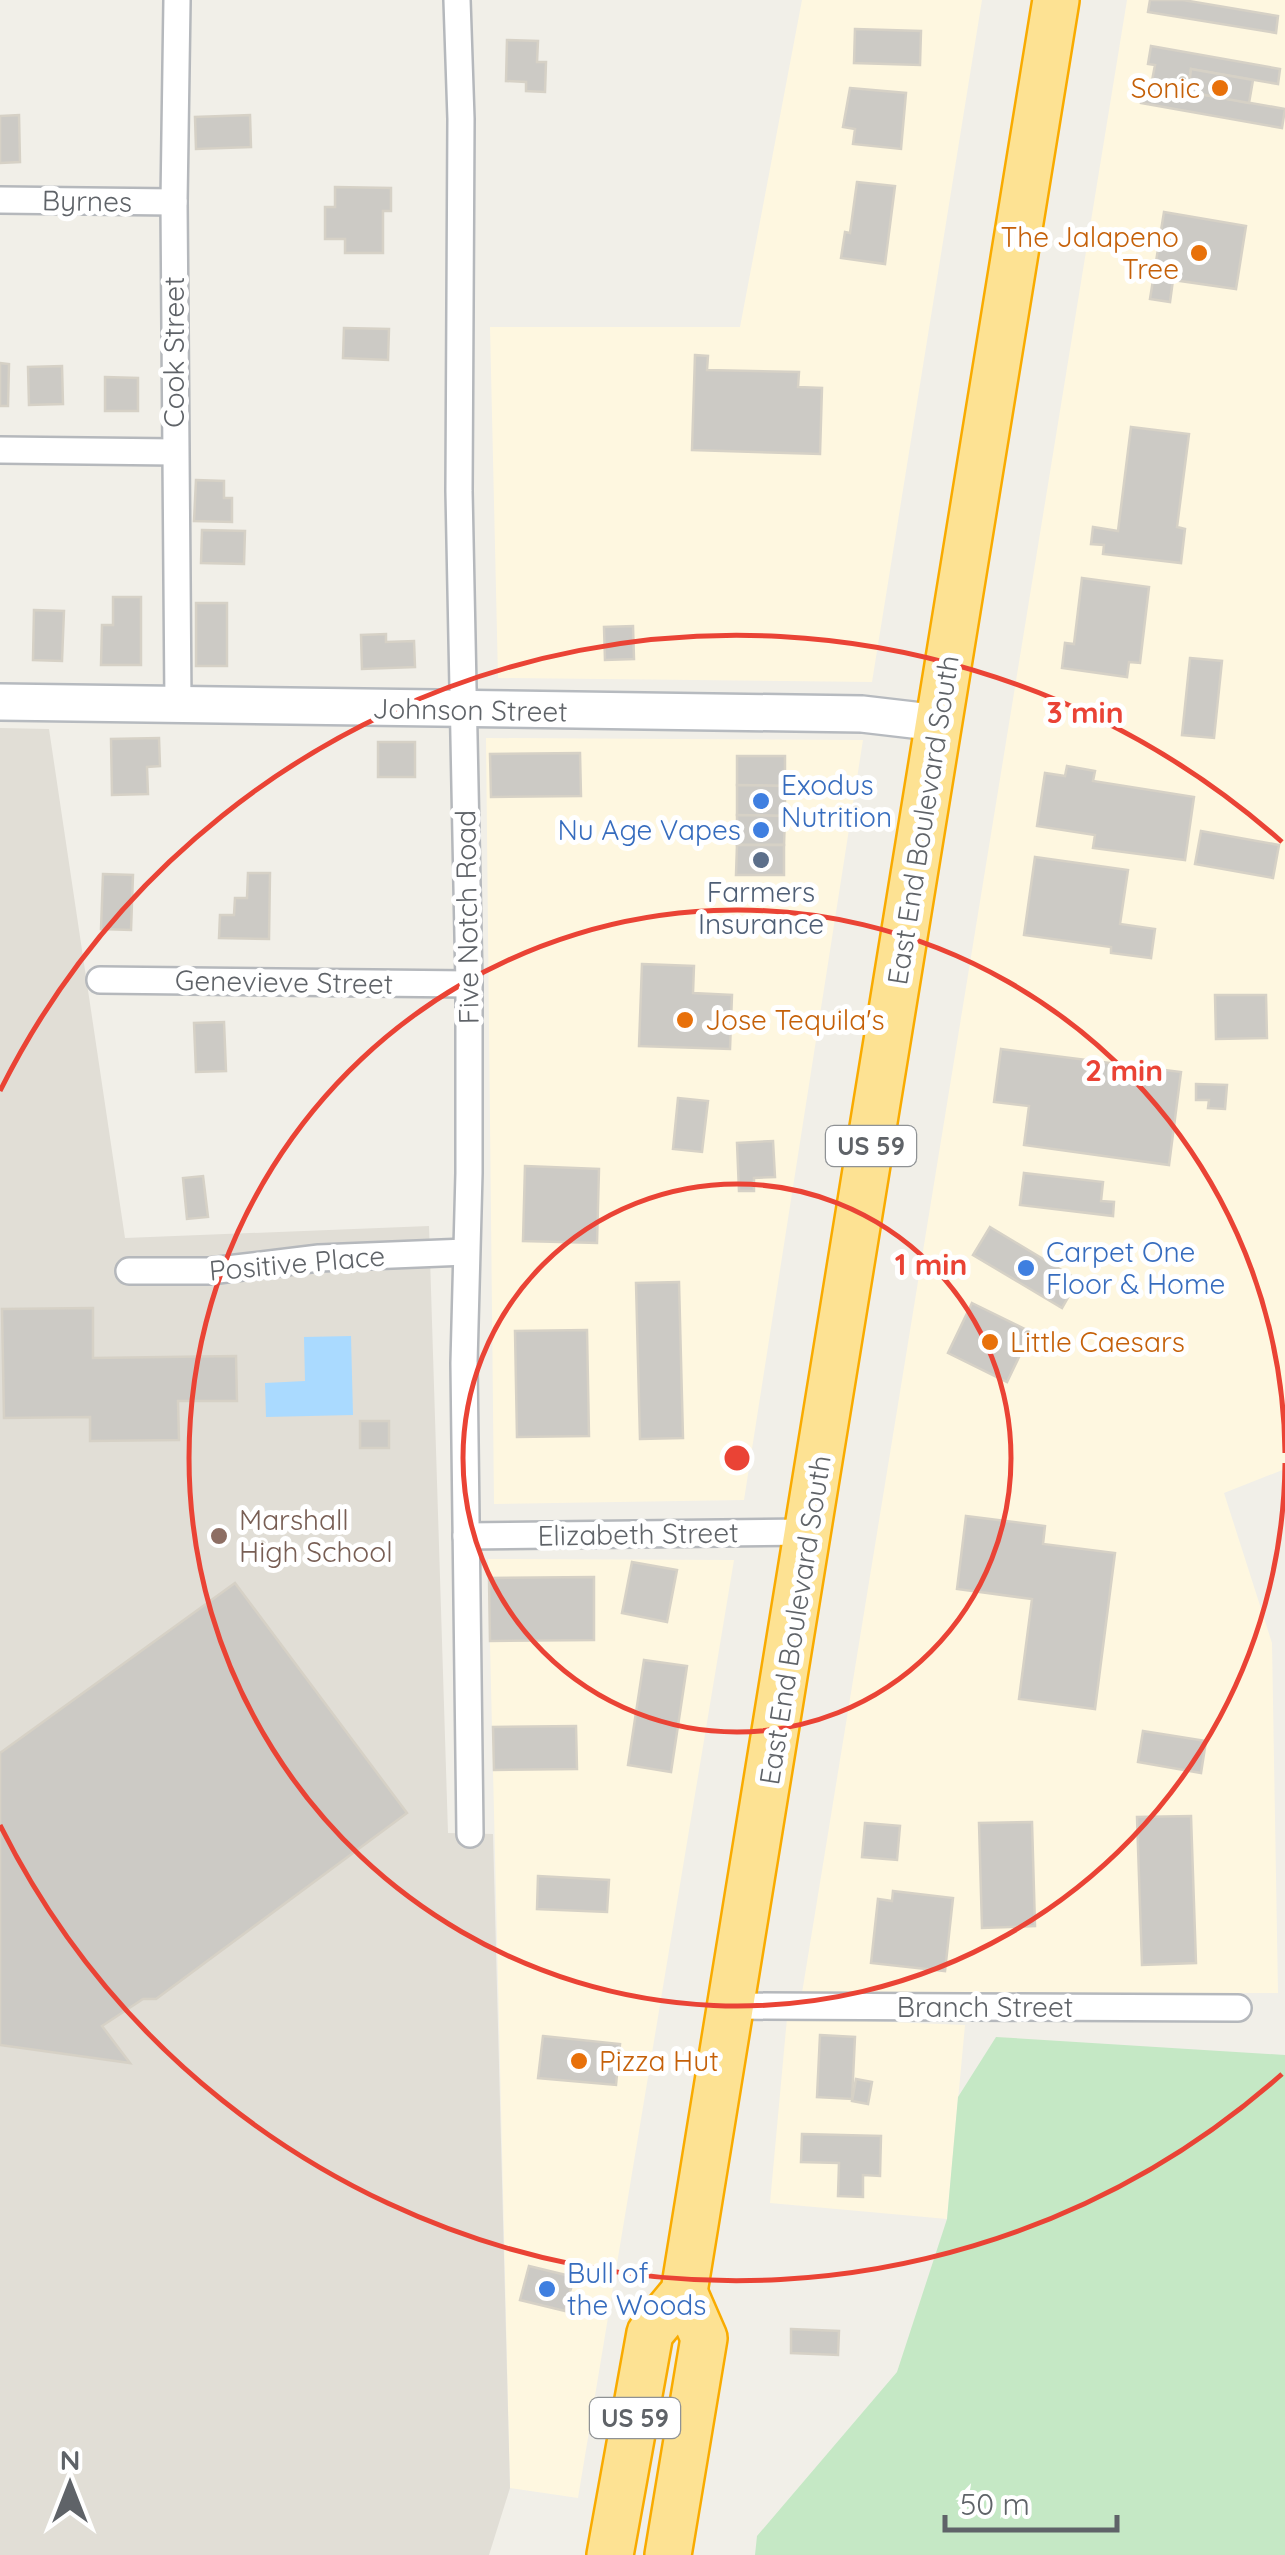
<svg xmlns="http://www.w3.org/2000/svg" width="1285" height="2555" viewBox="0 0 1285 2555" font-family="Quicksand,sans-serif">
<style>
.commercial{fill:#fef7e0}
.education{fill:#e1ded6}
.green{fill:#c5e8c5}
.water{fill:#aadaff}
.building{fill:#cccac5;stroke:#d6d1c6;stroke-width:2.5}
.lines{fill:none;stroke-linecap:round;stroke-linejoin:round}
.street-casing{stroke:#b5b8bc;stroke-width:30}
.secondary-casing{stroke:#b6babf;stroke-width:40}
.highway-casing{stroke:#f9ab00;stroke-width:50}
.street{stroke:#fff;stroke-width:25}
.secondary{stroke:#fff;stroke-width:35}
.highway{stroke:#fde293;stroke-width:45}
.ring{fill:none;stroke:#ea4335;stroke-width:5}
.food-dot{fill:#e8710a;stroke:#fff;stroke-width:4}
.shop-dot{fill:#3f7fe0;stroke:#fff;stroke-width:4}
.service-dot{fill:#5c6f8a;stroke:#fff;stroke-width:4}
.education-dot{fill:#8d6e63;stroke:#fff;stroke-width:4}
.labels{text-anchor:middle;stroke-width:10;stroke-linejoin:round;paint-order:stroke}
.shield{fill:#fff;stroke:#8f9295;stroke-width:2.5}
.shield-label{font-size:25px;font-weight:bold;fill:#5f6368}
.food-label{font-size:28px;fill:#c56008;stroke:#fff;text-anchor:start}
.street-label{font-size:28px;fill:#5f6368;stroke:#fff}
.shop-label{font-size:28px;fill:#366cbe;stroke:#fff;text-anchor:start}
.service-label{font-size:28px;fill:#4e5e75;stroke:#fff}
.education-label{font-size:28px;fill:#785e54;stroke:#fff;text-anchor:start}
.centre{fill:#ea4335;stroke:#fff;stroke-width:5}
.ring-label{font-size:30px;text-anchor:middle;font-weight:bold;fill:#ea4335;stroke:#fff;stroke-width:10;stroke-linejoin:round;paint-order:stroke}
</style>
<rect width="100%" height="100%" fill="#f1efe8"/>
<g class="commercial">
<polygon points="802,0 982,0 872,682 498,678 490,327 740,327"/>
<polygon points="1127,0 1285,0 1285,1469 1224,1493 1272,1643 1278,1993 802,1993"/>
<polygon points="486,738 863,740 744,1500 494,1504"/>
<polygon points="488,1559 734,1560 578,2498 510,2488"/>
<polygon points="787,2018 965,2025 947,2219 770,2203"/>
</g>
<polygon class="education" points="0,728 49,729 125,1238 429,1226 448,1833 493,1834 510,2488 489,2555 0,2555"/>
<polygon class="green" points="996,2037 1285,2055 1285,2555 755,2555 757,2536 897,2372 947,2219 958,2097"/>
<polygon class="water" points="351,1336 353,1415 266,1417 265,1383 305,1381 304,1337"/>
<g class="building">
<polygon points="1150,0 1183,0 1278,16 1276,33 1148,12"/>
<polygon points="855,29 921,31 920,65 854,63"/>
<polygon points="507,40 538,41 537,62 546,62 545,92 526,91 526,82 506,81"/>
<polygon points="1151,46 1280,69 1278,84 1191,69 1190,77 1183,76 1181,84 1189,85 1188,92 1285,109 1282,128 1141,103 1144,85 1151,86 1155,65 1148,64"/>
<polygon points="1191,69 1253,80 1249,103 1188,92 1189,85 1181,84 1183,76 1190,77"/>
<polygon points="850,88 906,93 901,149 853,144 855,129 843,127"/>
<polygon points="19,115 20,162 0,163 0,116"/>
<polygon points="250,115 251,147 196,149 195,117"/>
<polygon points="857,182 895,186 885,264 841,258 845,232 850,233"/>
<polygon points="335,187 391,188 391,211 383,211 383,253 345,253 345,239 325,239 325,207 335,207"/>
<polygon points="1164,212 1246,226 1236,289 1173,280 1170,302 1150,299"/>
<polygon points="344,328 389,329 388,360 343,358"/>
<polygon points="695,355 708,356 707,370 799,372 798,387 822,388 820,454 692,450"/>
<polygon points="0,363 9,364 8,406 0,406"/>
<polygon points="62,366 63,404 29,405 28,367"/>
<polygon points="105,377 138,378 138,411 105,411"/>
<polygon points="1131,427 1189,434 1177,527 1185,529 1181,563 1103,554 1104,545 1091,544 1093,527 1118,531"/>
<polygon points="196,480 224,481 224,498 232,498 232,522 194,521"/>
<polygon points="202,530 245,531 244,564 201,563"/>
<polygon points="1082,578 1149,587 1140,663 1129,662 1127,677 1062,668 1065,643 1074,644"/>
<polygon points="113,597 141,597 141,665 101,665 102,625 113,625"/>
<rect x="196" y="603" width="31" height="63"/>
<polygon points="34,610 64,611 62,661 33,660"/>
<polygon points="633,626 634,659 605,660 604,627"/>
<polygon points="386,634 386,642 414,641 415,667 362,669 361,635"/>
<polygon points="1190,658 1222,661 1214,738 1182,735"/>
<polygon points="159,738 160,766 147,767 148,794 112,795 111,739"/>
<rect x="378" y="742" width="37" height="35"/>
<polygon points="580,753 581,796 491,797 490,754"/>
<polygon points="737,756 785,756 785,786 737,785"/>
<polygon points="1067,766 1095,771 1093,781 1194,797 1185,860 1093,848 1095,835 1037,826 1045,773 1065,776"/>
<polygon points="737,785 785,786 785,816 737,815"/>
<polygon points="737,815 785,816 784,845 737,845"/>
<polygon points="1201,831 1279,845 1273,878 1195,864"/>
<polygon points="737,845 784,845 784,875 736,875"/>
<polygon points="1035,857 1128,870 1120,924 1155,929 1151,958 1111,953 1111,947 1024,935"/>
<polygon points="248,873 270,873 269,939 219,938 220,915 234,915 235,898 247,898"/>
<polygon points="103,874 133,875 131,930 101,929"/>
<polygon points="642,964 694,966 693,993 732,995 730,1049 639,1046"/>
<polygon points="1215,995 1266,995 1267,1038 1216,1039"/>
<polygon points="224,1022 226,1071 196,1072 194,1023"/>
<polygon points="1001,1049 1181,1072 1169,1165 1024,1145 1029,1106 994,1102"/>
<polygon points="1196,1084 1227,1085 1225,1109 1208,1108 1209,1100 1196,1100"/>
<polygon points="678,1098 708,1101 702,1152 673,1149"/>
<polygon points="773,1141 775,1177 754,1178 754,1191 739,1191 737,1143"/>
<polygon points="525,1166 599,1169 597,1243 523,1241"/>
<polygon points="1024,1173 1103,1182 1101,1201 1114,1202 1113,1216 1020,1205"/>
<polygon points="203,1176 208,1217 187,1219 183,1178"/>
<polygon points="990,1227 1078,1280 1062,1308 973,1255"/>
<polygon points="679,1282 683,1438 640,1439 636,1283"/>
<polygon points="972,1303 1031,1332 1007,1382 948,1353"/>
<polygon points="93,1308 93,1358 236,1356 237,1401 178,1401 179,1440 90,1441 90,1417 4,1418 2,1309"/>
<polygon points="587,1330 589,1436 517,1437 515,1331"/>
<rect x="360" y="1421" width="29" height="27"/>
<polygon points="966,1516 1045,1526 1043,1544 1115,1553 1095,1709 1019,1699 1032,1599 957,1589"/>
<polygon points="632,1562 677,1570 667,1622 622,1613"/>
<polygon points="594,1577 594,1640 490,1641 489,1578"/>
<polygon points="235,1583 407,1813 156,1999 143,1999 102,2026 130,2063 0,2045 0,1753"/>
<polygon points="644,1660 687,1666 671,1772 628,1765"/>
<polygon points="576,1726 577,1769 494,1770 493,1727"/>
<polygon points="1143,1731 1206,1741 1201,1773 1138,1762"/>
<polygon points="1191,1816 1196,1963 1142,1965 1137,1817"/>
<polygon points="1032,1822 1035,1926 982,1928 979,1823"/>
<polygon points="865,1823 900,1826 897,1860 862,1857"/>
<polygon points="538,1876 609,1880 607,1912 537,1909"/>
<polygon points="893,1891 953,1898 945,1971 871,1963 878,1899 892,1901"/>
<polygon points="820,2035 855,2037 852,2099 817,2097"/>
<polygon points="543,2036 620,2044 616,2085 538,2078"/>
<polygon points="856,2079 872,2082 868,2104 852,2101"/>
<polygon points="802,2134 881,2136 880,2176 863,2175 863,2197 838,2196 839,2163 801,2162"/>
<polygon points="529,2266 574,2277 565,2311 520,2300"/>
<polygon points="791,2329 839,2331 838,2355 791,2353"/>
</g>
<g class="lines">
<defs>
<g id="street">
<polyline points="177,0 174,202 178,704"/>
<polyline points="457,0 461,119 459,491 469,984 469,1173 464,1363 470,1834"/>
<polyline points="0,200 174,202"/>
<polyline points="0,450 175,452"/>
<polyline points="100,980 469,984"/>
<polyline points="129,1271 210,1271 319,1258 466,1252"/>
<polyline points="466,1536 810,1532"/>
<polyline points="731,2006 1238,2008"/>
</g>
<polyline id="secondary" points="0,702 862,714 939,723"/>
<g id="highway">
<polyline points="610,2555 650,2333 684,2292 1056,0"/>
<polyline points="668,2555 704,2338 684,2292"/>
</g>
</defs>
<use href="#street" class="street-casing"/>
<use href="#secondary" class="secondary-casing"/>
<use href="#highway" class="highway-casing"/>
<use href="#street" class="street"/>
<use href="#secondary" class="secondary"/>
<use href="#highway" class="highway"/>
</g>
<g class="ring">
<circle cx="737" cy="1458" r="274"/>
<path d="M1285 1463A548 548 0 1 1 1285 1453"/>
<path d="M1282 2074A823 823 0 0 1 0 1825M0 1091A823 823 0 0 1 1282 842"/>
</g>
<g class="food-dot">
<circle cx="1220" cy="88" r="10"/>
<circle cx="1199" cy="253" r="10"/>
<circle cx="685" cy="1020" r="10"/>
<circle cx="990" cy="1342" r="10"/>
<circle cx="579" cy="2061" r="10"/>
</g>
<g class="shop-dot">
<circle cx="761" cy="801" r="10"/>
<circle cx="761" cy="830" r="10"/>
<circle cx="1026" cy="1268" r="10"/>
<circle cx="547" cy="2289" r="10"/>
</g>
<circle class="service-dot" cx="761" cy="860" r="10"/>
<circle class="education-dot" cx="219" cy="1536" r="10"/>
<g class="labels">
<g class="shield">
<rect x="826" y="1126" width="90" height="40" rx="8"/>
<rect x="590" y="2398" width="90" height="40" rx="8"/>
</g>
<g class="shield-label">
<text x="871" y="1155">US 59</text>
<text x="635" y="2427">US 59</text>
</g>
<g class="food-label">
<text x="1200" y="98" text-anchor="end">Sonic</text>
<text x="1179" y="247" text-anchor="end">The Jalapeno<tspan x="1179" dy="32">Tree</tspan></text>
<text x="705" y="1030">Jose Tequila's</text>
<text x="1010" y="1352">Little Caesars</text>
<text x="599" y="2071">Pizza Hut</text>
</g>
<g class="street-label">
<text transform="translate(87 201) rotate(1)" y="10">Byrnes</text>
<text transform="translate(174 352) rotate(-90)" y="10">Cook Street</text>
<text transform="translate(470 710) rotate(1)" y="10">Johnson Street</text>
<text transform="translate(923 820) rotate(-81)" y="10">East End Boulevard South</text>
<text transform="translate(467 917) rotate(-91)" y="10">Five Notch Road</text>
<text transform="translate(284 982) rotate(1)" y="10">Genevieve Street</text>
<text transform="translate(297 1263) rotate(-5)" y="10">Positive Place</text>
<text transform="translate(638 1534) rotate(-1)" y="10">Elizabeth Street</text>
<text transform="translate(795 1620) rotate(-81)" y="10">East End Boulevard South</text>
<text x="985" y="2017">Branch Street</text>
</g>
<g class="shop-label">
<text x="781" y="795">Exodus<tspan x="781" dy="32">Nutrition</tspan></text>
<text x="741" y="840" text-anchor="end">Nu Age Vapes</text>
<text x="1046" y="1262">Carpet One<tspan x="1046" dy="32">Floor &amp; Home</tspan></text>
<text x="567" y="2283">Bull of<tspan x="567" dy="32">the Woods</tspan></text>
</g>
<g class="service-label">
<text x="761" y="902">Farmers<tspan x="761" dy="32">Insurance</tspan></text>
</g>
<g class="education-label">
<text x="239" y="1530">Marshall<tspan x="239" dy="32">High School</tspan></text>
</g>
</g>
<circle cx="737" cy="1458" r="15" class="centre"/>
<g class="ring-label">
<text x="1085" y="723">3 min</text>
<text x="1124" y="1081">2 min</text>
<text x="931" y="1275">1 min</text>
</g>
<g transform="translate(70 2485)" stroke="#ffffff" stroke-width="8" paint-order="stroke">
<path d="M0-8L18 38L0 25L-18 38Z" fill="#5f6368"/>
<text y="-15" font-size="28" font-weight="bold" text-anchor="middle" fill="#5f6368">N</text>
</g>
<path d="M945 2515v15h172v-15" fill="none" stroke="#5f6368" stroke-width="5"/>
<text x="960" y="2515" font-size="30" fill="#5f6368" stroke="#ffffff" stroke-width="8" paint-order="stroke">50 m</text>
</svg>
